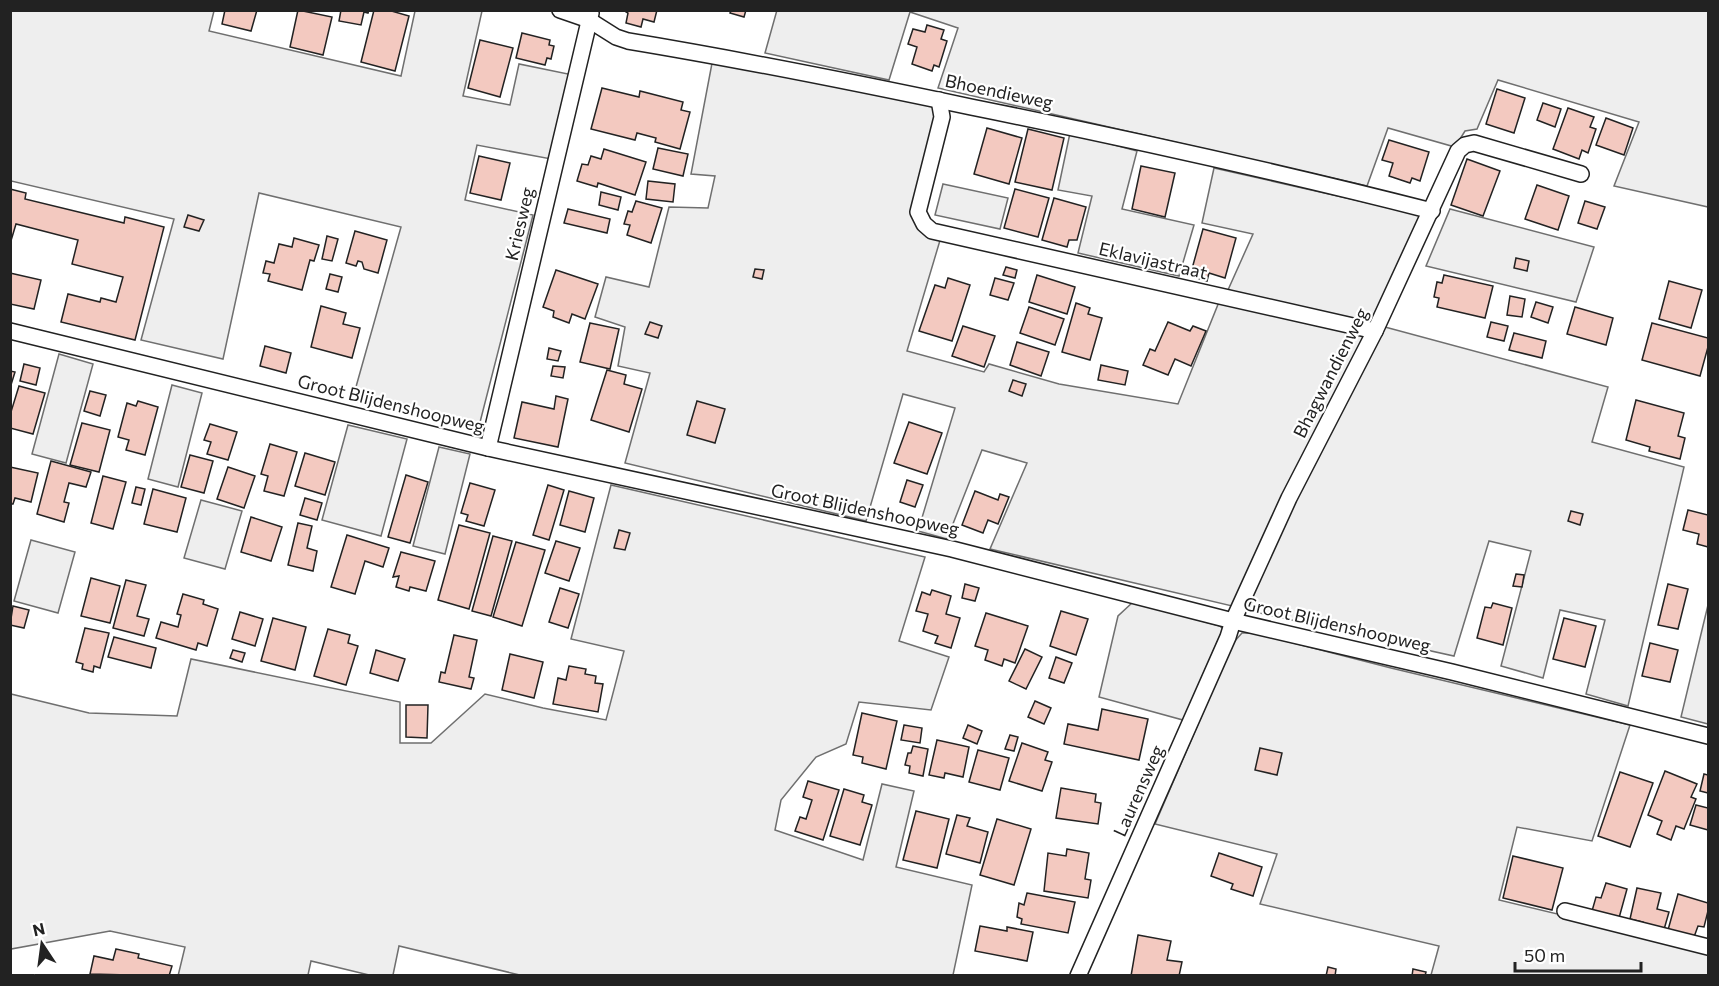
<svg xmlns="http://www.w3.org/2000/svg" width="1719" height="986" viewBox="0 0 1719 986" font-family="Commissioner,sans-serif">
<style>
.green{fill:#eee;stroke:#6f6f6f;stroke-width:1.5}
.building{fill:#f3c9c0;stroke:#222;stroke-width:1.5}
.lines{fill:none;stroke-linecap:round;stroke-linejoin:round}
.minor-casing{stroke:#222;stroke-width:18}
.minor{stroke:#fff;stroke-width:15}
.labels{text-anchor:middle;stroke-width:4.5;stroke-linejoin:round;paint-order:stroke}
.street-label{font-size:18px;fill:#222;stroke:#fff}
</style>
<rect width="100%" height="100%" fill="#fff"/>
<g class="green">
<polygon points="777,10 1708,11 1708,207 1614,186 1639,122 1498,80 1477,129 1465,131 1455,147 1388,128 1367,186 938,88 958,28 910,12 889,80 765,53"/>
<polygon points="11,11 214,11 209,31 401,76 415,11 482,11 463,96 510,105 519,64 573,75 551,159 477,145 465,200 533,215 478,430 352,401 401,227 259,193 223,359 141,340 174,219 11,181"/>
<polygon points="713,58 937,101 943,114 914,217 941,237 907,351 984,372 989,364 1059,384 1178,404 1219,302 1365,336 1232,606 990,549 1027,463 982,450 947,539 918,531 955,408 903,394 866,521 625,463 650,373 618,366 625,327 595,317 606,277 649,287 669,207 708,208 715,176 691,174"/>
<polygon points="1070,133 1137,151 1122,209 1194,225 1179,276 1078,253 1092,196 1058,190"/>
<polygon points="1214,168 1422,215 1370,325 1228,290 1253,234 1202,223"/>
<polygon points="943,184 1008,198 1000,229 935,215"/>
<polygon points="1450,209 1594,247 1576,302 1426,266"/>
<polygon points="1385,327 1608,387 1592,442 1684,467 1628,706 1586,694 1605,620 1560,610 1543,678 1501,666 1531,551 1489,541 1454,656 1242,609 1294,500"/>
<polygon points="59,354 93,364 66,463 32,454"/>
<polygon points="172,385 202,393 178,487 148,479"/>
<polygon points="348,425 407,439 381,536 322,520"/>
<polygon points="439,447 470,454 445,554 413,546"/>
<polygon points="611,485 925,557 899,641 949,657 931,710 859,702 846,744 816,757 781,800 775,830 863,860 882,784 914,791 896,867 972,885 953,975 524,976 399,946 393,975 369,975 311,961 308,975 178,976 185,947 110,931 11,949 11,694 89,713 177,716 191,659 400,702 400,743 431,743 485,694 543,708 606,720 624,651 571,639"/>
<polygon points="201,500 242,511 225,569 184,558"/>
<polygon points="31,540 75,552 58,613 14,601"/>
<polygon points="1133,602 1220,626 1223,629 1183,720 1099,697 1118,616"/>
<polygon points="1708,605 1708,724 1681,717"/>
<polygon points="1242,633 1254,633 1391,668 1630,725 1592,841 1517,827 1499,900 1708,950 1708,975 1431,975 1439,946 1260,904 1277,854 1155,824 1233,643"/>
</g>
<g class="building">
<polygon points="225,10 257,10 251,31 222,24"/>
<polygon points="298,10 332,17 323,55 290,47"/>
<polygon points="341,10 369,10 368,13 364,12 361,25 339,21"/>
<polygon points="374,10 388,10 409,16 395,71 361,62"/>
<polygon points="623,10 657,10 654,22 643,19 641,27 626,23 628,13"/>
<polygon points="731,10 746,10 744,17 730,13"/>
<polygon points="927,25 944,30 941,39 947,41 939,67 934,65 932,71 912,64 917,47 908,44 913,29 925,32"/>
<polygon points="522,33 550,40 549,45 554,46 551,59 547,58 545,65 516,58"/>
<polygon points="480,40 513,48 500,97 468,88"/>
<polygon points="602,88 639,97 640,91 683,102 681,110 690,112 680,149 655,142 656,138 637,133 635,140 591,129"/>
<polygon points="1497,89 1525,98 1514,133 1486,124"/>
<polygon points="1543,103 1561,109 1555,127 1537,120"/>
<polygon points="1568,108 1594,117 1590,127 1596,129 1588,153 1582,150 1579,159 1553,149"/>
<polygon points="1606,118 1633,128 1624,155 1596,145"/>
<polygon points="987,128 1022,138 1009,184 974,174"/>
<polygon points="1028,129 1064,138 1052,190 1015,182"/>
<polygon points="1389,140 1429,152 1420,181 1412,178 1410,183 1389,176 1393,163 1382,160"/>
<polygon points="658,148 688,154 683,176 653,169"/>
<polygon points="604,149 646,162 635,195 598,183 597,187 577,181 582,164 588,165 591,156 601,159"/>
<polygon points="479,156 510,163 501,200 470,193"/>
<polygon points="1467,159 1500,171 1483,216 1451,205"/>
<polygon points="1141,166 1175,173 1165,217 1132,209"/>
<polygon points="648,181 675,184 673,202 646,199"/>
<polygon points="1537,185 1569,196 1558,230 1525,219"/>
<polygon points="10,189 26,193 25,199 124,223 125,217 164,227 135,340 61,322 68,294 100,302 101,298 116,302 123,277 72,264 78,240 16,224 10,244"/>
<polygon points="1015,189 1049,198 1038,237 1004,228"/>
<polygon points="601,192 621,197 618,210 599,205"/>
<polygon points="1054,198 1086,207 1077,240 1069,240 1067,247 1042,240"/>
<polygon points="636,201 662,208 651,243 627,235 630,225 624,224 628,211 632,212"/>
<polygon points="1585,201 1605,207 1597,229 1578,223"/>
<polygon points="568,209 610,219 607,233 564,223"/>
<polygon points="188,215 204,220 199,231 184,227"/>
<polygon points="1203,229 1236,238 1225,278 1209,273 1207,281 1190,276"/>
<polygon points="355,231 387,240 378,273 364,269 362,262 358,261 356,266 346,263"/>
<polygon points="327,236 338,239 332,261 322,259"/>
<polygon points="294,238 319,245 314,261 310,260 302,290 268,281 270,274 263,273 266,261 274,263 279,244 292,247"/>
<polygon points="1516,258 1529,261 1527,271 1514,268"/>
<polygon points="1006,267 1017,270 1015,278 1003,275"/>
<polygon points="755,269 764,270 762,279 753,277"/>
<polygon points="556,270 598,284 585,319 572,314 569,323 553,317 554,311 543,307"/>
<polygon points="10,273 41,280 34,309 10,304"/>
<polygon points="330,274 342,277 338,292 326,289"/>
<polygon points="1037,275 1075,287 1067,314 1029,302"/>
<polygon points="1444,275 1493,286 1485,318 1437,307 1439,298 1434,297 1437,282 1442,283"/>
<polygon points="948,278 970,285 952,341 919,331 935,285 945,288"/>
<polygon points="995,278 1014,283 1008,300 990,295"/>
<polygon points="1669,281 1702,290 1691,328 1659,319"/>
<polygon points="1510,296 1525,299 1522,317 1507,315"/>
<polygon points="1536,302 1553,307 1548,323 1531,317"/>
<polygon points="1076,303 1090,308 1088,314 1102,318 1090,360 1062,352"/>
<polygon points="321,306 346,313 343,324 360,328 352,358 311,347"/>
<polygon points="1029,307 1064,319 1055,345 1020,333"/>
<polygon points="1575,307 1613,318 1606,345 1567,334"/>
<polygon points="650,322 662,326 658,338 645,334"/>
<polygon points="1168,322 1190,331 1193,326 1206,331 1191,366 1175,359 1168,375 1143,365 1150,349 1155,351"/>
<polygon points="1491,322 1508,326 1504,341 1487,337"/>
<polygon points="590,323 619,329 610,369 580,362"/>
<polygon points="1652,323 1708,338 1708,347 1700,376 1642,360"/>
<polygon points="963,326 995,336 984,367 952,356"/>
<polygon points="1514,333 1546,341 1542,358 1509,350"/>
<polygon points="1017,342 1049,352 1041,376 1010,365"/>
<polygon points="265,346 291,353 286,373 260,366"/>
<polygon points="549,348 561,351 558,361 547,359"/>
<polygon points="24,364 40,368 36,385 20,381"/>
<polygon points="1101,365 1128,371 1125,385 1098,380"/>
<polygon points="553,366 565,367 563,378 551,376"/>
<polygon points="607,370 626,375 624,384 642,389 629,432 591,420"/>
<polygon points="10,371 15,372 10,388"/>
<polygon points="1013,380 1026,384 1022,396 1009,391"/>
<polygon points="19,386 45,393 33,434 10,428 10,415"/>
<polygon points="90,391 106,395 100,416 84,411"/>
<polygon points="556,396 568,399 558,447 514,438 522,402 554,409"/>
<polygon points="1636,400 1684,413 1678,436 1685,438 1680,459 1649,451 1650,447 1626,440"/>
<polygon points="138,401 158,407 145,455 126,450 129,440 118,437 127,403 136,406"/>
<polygon points="697,401 725,409 715,443 687,435"/>
<polygon points="909,422 942,433 927,474 894,463"/>
<polygon points="82,423 110,430 99,472 70,465"/>
<polygon points="210,424 237,432 228,460 207,454 211,442 204,440"/>
<polygon points="270,444 297,452 284,496 264,491 268,476 261,474"/>
<polygon points="305,453 335,462 325,495 295,486"/>
<polygon points="190,455 213,461 204,493 181,487"/>
<polygon points="51,461 91,472 86,487 69,483 64,502 69,503 64,522 37,514"/>
<polygon points="10,467 38,473 31,502 15,498 13,504 10,504"/>
<polygon points="228,467 255,476 244,508 217,499"/>
<polygon points="406,475 428,482 410,543 388,537"/>
<polygon points="103,476 126,482 113,529 91,523"/>
<polygon points="907,480 923,485 915,507 900,502"/>
<polygon points="470,483 495,490 484,526 466,521 468,515 461,513"/>
<polygon points="548,485 564,490 549,540 533,535"/>
<polygon points="136,487 145,489 141,505 132,503"/>
<polygon points="153,489 186,498 177,532 144,524"/>
<polygon points="569,491 594,498 585,532 560,525"/>
<polygon points="975,491 998,500 1000,494 1009,497 998,524 988,520 983,533 962,525"/>
<polygon points="305,498 322,503 317,520 300,515"/>
<polygon points="1688,510 1708,515 1708,547 1697,544 1699,534 1683,530"/>
<polygon points="1571,511 1583,514 1580,525 1568,521"/>
<polygon points="251,517 282,527 271,561 241,552"/>
<polygon points="298,523 312,526 307,548 317,551 313,571 288,565"/>
<polygon points="459,525 490,533 469,609 438,600"/>
<polygon points="619,530 630,533 625,550 614,548"/>
<polygon points="347,535 389,548 383,567 365,561 355,594 331,587"/>
<polygon points="493,536 512,541 491,616 472,611"/>
<polygon points="556,541 580,548 569,581 545,573"/>
<polygon points="516,542 545,550 522,626 493,617"/>
<polygon points="401,552 435,561 426,591 410,587 409,591 396,587 399,576 393,577"/>
<polygon points="1516,574 1524,575 1522,587 1513,586"/>
<polygon points="91,578 120,586 110,623 81,616"/>
<polygon points="126,580 146,585 137,616 149,619 144,636 113,628"/>
<polygon points="965,584 979,588 975,601 962,598"/>
<polygon points="1668,584 1688,589 1678,629 1658,625"/>
<polygon points="560,588 579,594 568,628 549,622"/>
<polygon points="932,590 951,596 946,614 960,618 951,648 935,643 938,636 923,631 928,614 916,611 922,592 930,595"/>
<polygon points="183,594 204,600 203,604 218,609 207,646 198,643 196,650 156,638 161,622 178,627 181,615 177,614"/>
<polygon points="1493,603 1512,608 1503,645 1477,638 1485,607 1491,608"/>
<polygon points="13,606 29,610 24,628 10,625"/>
<polygon points="1061,611 1088,619 1076,655 1050,646"/>
<polygon points="240,612 263,619 255,646 232,639"/>
<polygon points="986,613 1028,626 1015,663 1004,659 1002,666 985,660 988,650 975,646"/>
<polygon points="273,618 306,627 295,670 261,661"/>
<polygon points="1564,618 1596,626 1585,667 1553,659"/>
<polygon points="85,628 109,633 100,668 94,666 93,672 82,669 83,664 76,662"/>
<polygon points="328,629 350,635 348,643 358,646 346,685 314,676"/>
<polygon points="454,635 477,640 469,677 474,678 471,689 439,682 441,672 445,673"/>
<polygon points="114,637 156,648 151,668 108,657"/>
<polygon points="1650,643 1678,650 1670,682 1642,676"/>
<polygon points="1025,649 1042,657 1026,689 1009,681"/>
<polygon points="233,650 245,653 242,662 230,658"/>
<polygon points="376,650 405,659 398,681 370,673"/>
<polygon points="510,654 543,662 534,698 502,690"/>
<polygon points="1056,657 1072,663 1064,683 1049,678"/>
<polygon points="569,666 586,669 585,674 596,676 595,683 603,684 598,712 553,704 558,678 566,680"/>
<polygon points="1035,701 1051,708 1044,724 1028,717"/>
<polygon points="406,705 428,705 427,738 406,737"/>
<polygon points="1102,709 1148,719 1139,760 1064,744 1068,724 1098,730"/>
<polygon points="862,713 897,721 886,769 862,763 863,757 853,755"/>
<polygon points="904,725 922,728 920,743 901,740"/>
<polygon points="968,725 982,731 977,744 963,738"/>
<polygon points="1010,735 1018,737 1014,751 1005,749"/>
<polygon points="937,740 969,747 963,777 945,773 944,778 929,775"/>
<polygon points="1022,743 1048,752 1045,760 1052,762 1042,791 1009,781"/>
<polygon points="913,746 928,749 923,776 909,773 910,766 905,765 908,753 911,753"/>
<polygon points="1260,748 1282,753 1277,775 1255,770"/>
<polygon points="978,750 1009,758 1000,790 969,782"/>
<polygon points="1665,771 1697,784 1691,797 1696,799 1684,829 1676,826 1671,840 1657,834 1662,821 1648,815"/>
<polygon points="1620,772 1653,783 1630,847 1598,836"/>
<polygon points="1704,774 1708,775 1708,793 1700,791"/>
<polygon points="808,781 839,790 823,840 795,831 800,817 806,819 812,800 803,797"/>
<polygon points="1061,788 1096,794 1095,802 1101,803 1098,824 1056,818"/>
<polygon points="844,789 864,795 862,802 872,805 860,845 830,836"/>
<polygon points="1696,805 1708,808 1708,830 1690,825"/>
<polygon points="916,811 949,819 937,868 903,860"/>
<polygon points="957,815 970,818 967,826 988,832 980,863 946,854"/>
<polygon points="997,819 1031,829 1014,885 980,875"/>
<polygon points="1067,849 1089,853 1085,879 1091,880 1088,898 1044,891 1048,853 1066,856"/>
<polygon points="1219,853 1262,867 1253,896 1231,889 1233,884 1211,876"/>
<polygon points="1513,856 1563,868 1552,910 1503,898"/>
<polygon points="1606,883 1627,889 1619,918 1592,911 1596,897 1601,898"/>
<polygon points="1637,888 1661,893 1657,909 1669,912 1663,933 1642,928 1643,922 1630,919"/>
<polygon points="1027,893 1075,902 1068,933 1021,924 1022,919 1017,917 1019,903 1024,905"/>
<polygon points="1678,894 1708,903 1708,911 1704,927 1698,926 1694,937 1668,930"/>
<polygon points="980,926 1007,931 1007,927 1033,932 1027,961 975,951"/>
<polygon points="1138,935 1171,941 1167,960 1182,962 1179,976 1131,976"/>
<polygon points="116,949 139,954 138,958 172,966 169,976 90,974 94,956 113,960"/>
<polygon points="1328,967 1336,969 1335,976 1326,976"/>
<polygon points="1413,969 1426,972 1425,976 1412,976"/>
</g>
<g class="lines">
<defs>
<g id="minor">
<path d="M560 10 589 20 616 37 628 41C743 60 857 83 971 107 1125 138 1279 172 1432 211"/>
<polyline points="939,100 942,117 918,212 924,224 932,231 1375,331"/>
<polyline points="10,331 488,448 952,549 1233,621 1452,672 1708,736"/>
<polyline points="488,448 591,13"/>
<polyline points="1565,911 1708,947"/>
<polyline points="1078,976 1228,637 1233,621 1289,498 1375,331 1458,151 1465,145 1474,143 1581,174"/>
</g>
</defs>
<use href="#minor" class="minor-casing"/>
<use href="#minor" class="minor"/>
</g>
<g class="labels">
<g class="street-label">
<text transform="translate(999 92) rotate(12)" y="6">Bhoendieweg</text>
<text transform="translate(520 224) rotate(-77)" y="6">Kriesweg</text>
<text transform="translate(1153 261) rotate(13)" y="6">Eklavijastraat</text>
<text transform="translate(1331 373) rotate(-63)" y="6">Bhagwandienweg</text>
<text transform="translate(391 404) rotate(14)" y="6">Groot Blijdenshoopweg</text>
<text transform="translate(865 510) rotate(12)" y="6">Groot Blijdenshoopweg</text>
<text transform="translate(1337 625) rotate(13)" y="6">Groot Blijdenshoopweg</text>
<text transform="translate(1139 791) rotate(-66)" y="6">Laurensweg</text>
</g>
</g>
<rect width="1719" height="986" fill="none" stroke="#222222" stroke-width="24"/>
<g transform="translate(42 944) rotate(347)" stroke="#ffffff" stroke-width="4.5" paint-order="stroke">
<path d="M0-4.5L10 22L0 15L-10 22Z" fill="#222222"/>
<text y="-9" font-size="16" font-weight="bold" text-anchor="middle" fill="#222222">N</text>
</g>
<path d="M1515 962v9h126v-9" fill="none" stroke="#222222" stroke-width="3"/>
<text x="1524" y="962" font-size="18" fill="#222222" stroke="#ffffff" stroke-width="4.5" paint-order="stroke">50 m</text>
</svg>
